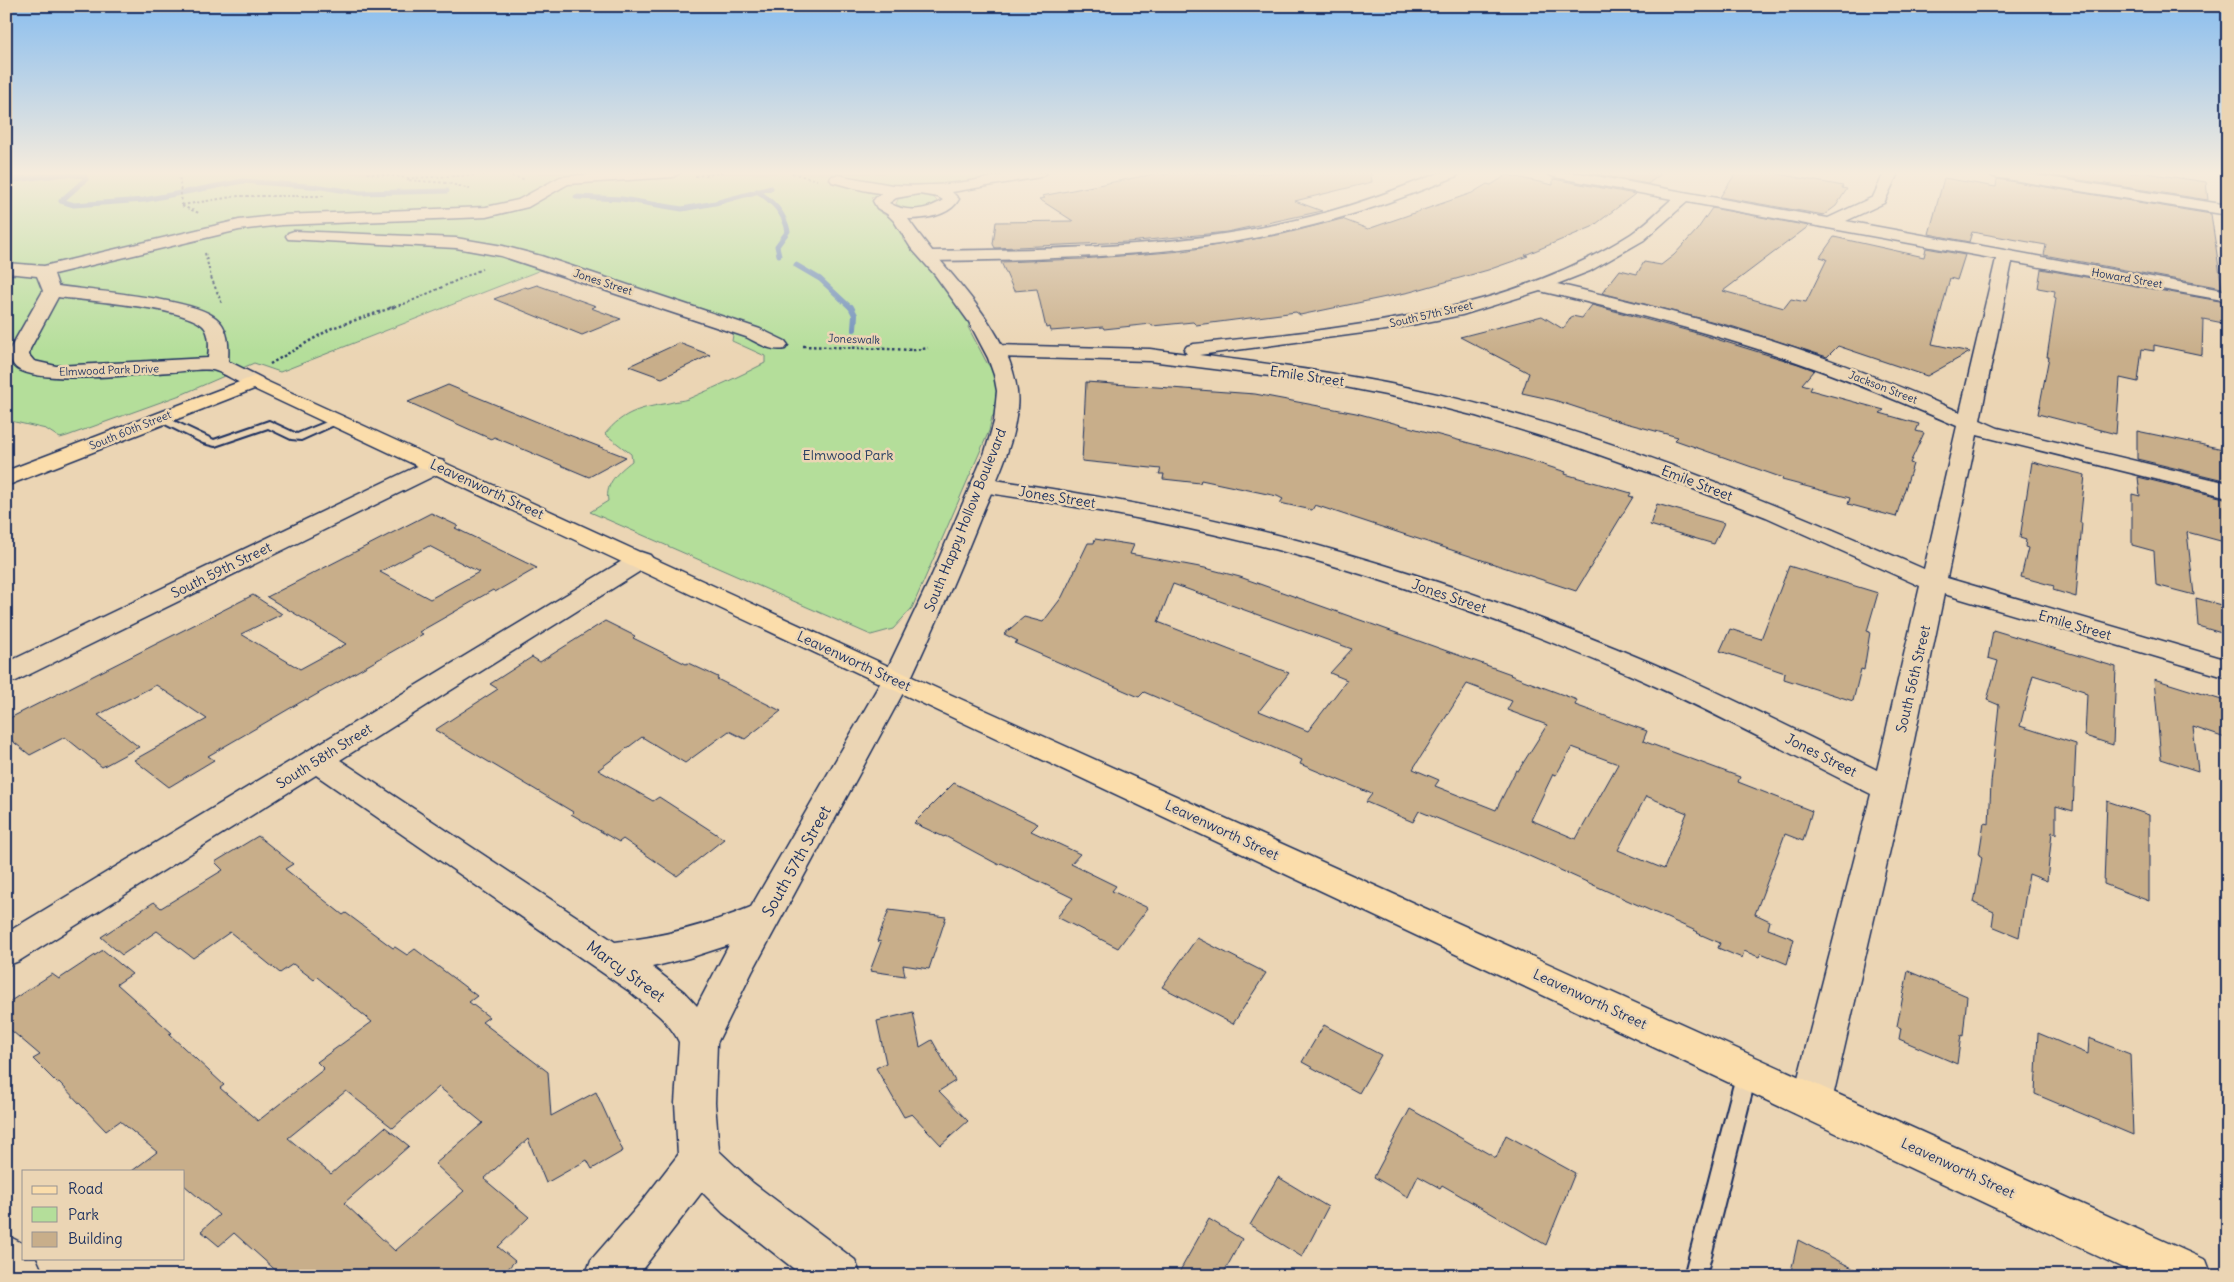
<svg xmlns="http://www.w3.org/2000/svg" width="2234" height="1282" viewBox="0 0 2234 1282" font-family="Delius,sans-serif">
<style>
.green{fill:#b4de9a;stroke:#68867c}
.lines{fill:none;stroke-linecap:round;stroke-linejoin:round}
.stream-far1{stroke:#6a8dbb;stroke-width:5}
.stream{stroke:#6a8dbb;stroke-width:6}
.building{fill:#c8ae8a;stroke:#1b2f5e;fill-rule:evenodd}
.lane-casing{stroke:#1b2f5e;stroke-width:4}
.street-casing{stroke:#1b2f5e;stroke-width:3}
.secondary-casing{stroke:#1b2f5e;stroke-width:3}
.primary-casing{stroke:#1b2f5e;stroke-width:3}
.path-far1{stroke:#1b2f5e;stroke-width:2;stroke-dasharray:2.5 2.5;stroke-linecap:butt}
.path{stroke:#1b2f5e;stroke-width:2.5;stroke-dasharray:2.5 2.5;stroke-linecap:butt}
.lane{fill:#ebd5b4;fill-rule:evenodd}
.street{fill:#ebd5b4;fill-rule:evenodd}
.secondary{fill:#ebd5b4;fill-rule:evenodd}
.primary{fill:#fbddab;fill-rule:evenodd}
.labels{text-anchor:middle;stroke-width:5;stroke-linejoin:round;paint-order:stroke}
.far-street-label{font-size:11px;fill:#1b2f5e;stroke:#ebd5b4}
.street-label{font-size:14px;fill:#1b2f5e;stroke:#ebd5b4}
.park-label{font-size:14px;fill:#2a4064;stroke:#ebd5b4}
.near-street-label{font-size:16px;fill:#1b2f5e;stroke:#ebd5b4}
</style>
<rect width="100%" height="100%" fill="#ebd5b4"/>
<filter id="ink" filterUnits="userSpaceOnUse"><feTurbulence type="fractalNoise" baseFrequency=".02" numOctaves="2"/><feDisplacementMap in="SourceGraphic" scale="10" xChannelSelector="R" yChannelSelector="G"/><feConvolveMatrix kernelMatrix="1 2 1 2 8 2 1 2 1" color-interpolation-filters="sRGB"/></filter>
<g filter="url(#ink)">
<g class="green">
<path d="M6 173H1024L968 183 899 188 871 198 875 202 876 209C893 222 898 216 903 240L944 268 955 278 965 291 972 320 968 327 987 363 996 374 1003 402 992 417 989 431 912 608 893 629 871 635 590 512 608 501C605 483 618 472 632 461L631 454 605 434C624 411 641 408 669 403 675 401 682 401 688 399 714 388 740 376 765 363V356L732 341 735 322 729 319 561 262 280 372 254 363 183 394 67 436 60 438 46 429 6 420Z"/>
<path d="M919 194 932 196 937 201C928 211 907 211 896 204L898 199Z"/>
</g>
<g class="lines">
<g class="stream-far1">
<polyline points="6,181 65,174 84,176 86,179 61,201 74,205 144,200 243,181 321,187 360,193 447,191"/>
<path d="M757 191C772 201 784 212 788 231L777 246 779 255"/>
<polyline points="576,197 622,199 682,209 715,203 771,188"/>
<polyline points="796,265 820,279 851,308"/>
</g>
<polyline class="stream" points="851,307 855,315 854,329"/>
</g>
<g class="building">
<polygon points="1159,173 1165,175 1174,173 1371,173 1372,182 1295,201 1322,211 1227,232 1128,242 995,248 993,244 996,222 1073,221 1039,199 1045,198 1042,196"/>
<polygon points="1590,173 1662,173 1648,184"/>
<polygon points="1736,173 1773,173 1843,186 1842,188 1847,189 1836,206 1824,215 1720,197"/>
<polygon points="2035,173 2146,173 2206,182 2208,200"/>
<polygon points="1507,175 1553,185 1553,179 1635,194 1592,227 1525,255 1528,256 1488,270 1410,292 1300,315 1296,312 1196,325 1193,322 1152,326 1151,324 1104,329 1103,327 1051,331 1050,327 1046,328 1037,289 1014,291 1001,262 1082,259 1183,251 1283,234 1342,219 1368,229 1472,193 1487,184 1491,185"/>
<polygon points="1944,178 1996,187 1997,179 2211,214 2222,288 2044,255 2046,245 1972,232 1969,242 1929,234"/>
<polygon points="1712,208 1809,226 1723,291 1784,308 1791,299 1806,302 1827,259 1820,257 1834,237 1924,257 1926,248 1965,255 1957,280 1950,278 1932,344 1970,352 1927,376 1838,346 1827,357 1734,327 1602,293 1620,270 1637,274 1644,262 1661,265 1674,255 1697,230"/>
<polygon points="2041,269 2225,302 2228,324 2203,319 2202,355 2154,345 2154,351 2142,349 2138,382 2120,378 2116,434 2038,414 2049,357 2047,357 2056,298 2054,297 2055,291 2038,288"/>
<polygon points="537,285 596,306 591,308 621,319 582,335 494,299 525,287 528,288"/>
<polygon points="1592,305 1693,332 1798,364 1814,370 1802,384 1812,387 1810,390 1884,410 1880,413 1919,424 1916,431 1924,433 1910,463 1913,464 1896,517 1848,504 1850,498 1782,480 1783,478 1675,440 1678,437 1618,421 1554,400 1522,393 1529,373 1460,337 1542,316 1563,329 1572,316 1582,318"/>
<polygon points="679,343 710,355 662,378 629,366"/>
<polygon points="1086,382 1255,394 1356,413 1503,452 1566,472 1565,474 1631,493 1629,496 1633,497 1576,591 1315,505 1312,510 1280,503 1283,499 1277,496 1201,480 1200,483 1163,479 1164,474 1159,474 1161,469 1082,461"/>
<polygon points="448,385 564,433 626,457 589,477 494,437 491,439 408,402"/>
<polygon points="2137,431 2228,450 2228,481 2137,459"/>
<polygon points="2032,462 2085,475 2080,523 2082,523 2076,597 2053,590 2054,586 2021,577 2028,548 2025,547 2026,540 2020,538"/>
<polygon points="2138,477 2228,499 2228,543 2187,532 2194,595 2156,585 2154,551 2132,545 2132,494 2140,496"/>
<polygon points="1657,504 1724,523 1714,544 1650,525"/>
<path d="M431 513 458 526 455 528 537 568 495 592 493 590 419 632 423 634 307 700 306 699 208 756 214 760 169 787 134 760 207 719 156 685 98 715 139 747 102 767 65 737 30 755 6 736V720L253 595 282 614 241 634 300 669 346 644 267 597ZM429 546 479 572 430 599 380 572Z"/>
<path d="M1095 539 1134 545 1130 554 1205 568 1240 577 1511 674 1510 675 1577 700 1575 705 1647 731 1643 741 1740 777 1738 782 1812 811 1803 841 1785 834 1755 914 1770 921 1768 929 1794 939 1787 964 1761 953 1759 957 1744 951 1742 958 1718 948 1720 943 1697 933 1698 932 1529 856 1419 811 1413 822 1366 802 1372 794 1300 764 1302 760 1144 692 1139 697 1014 643 1018 641 1004 634 1024 617 1043 622 1062 597 1088 543H1094ZM1173 584 1352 649 1330 673 1347 680 1308 731 1259 711 1289 673 1158 622ZM1467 684 1512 701 1507 710 1547 725 1518 771 1516 770 1496 810 1435 786 1439 780 1413 769ZM1572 747 1618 764 1576 839 1531 820 1553 774 1556 775ZM1646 796 1687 813 1664 869 1618 850Z"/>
<polygon points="1789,566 1878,593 1867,631 1870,632 1864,670 1861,669 1853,701 1784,679 1785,673 1720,651 1730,629 1761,639"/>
<polygon points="2196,598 2228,607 2228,635 2198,626"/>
<polygon points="605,621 635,636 633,638 686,664 688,663 718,677 717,679 781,711 745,739 729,731 685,763 642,737 598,770 653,801 659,797 724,839 677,876 623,839 619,842 571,814 573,812 435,730 498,689 490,684 532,657 540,662"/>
<polygon points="1993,630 2116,667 2113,745 2085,736 2087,694 2084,693 2084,691 2033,675 2020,726 2076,744 2073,811 2056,806 2056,834 2052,832 2047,881 2029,874 2019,937 1992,926 1994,912 1974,903 1982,857 1979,855 1984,823 1989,824 1991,783 1999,705 1987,700 1998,661 1988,658"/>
<polygon points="2154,679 2228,702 2228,739 2193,727 2198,771 2161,759"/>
<polygon points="954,783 1038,824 1031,831 1080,854 1071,864 1116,886 1112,891 1148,908 1118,948 1057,917 1073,898 1001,863 999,865 945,836 944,837 914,823"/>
<polygon points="2107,801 2149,815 2149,901 2104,884"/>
<path d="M258 836 293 864 285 869 343 915 346 913 393 948 395 947 407 955 415 949 477 996 469 1002 489 1017 482 1022 548 1072 551 1116 596 1092 623 1151 592 1169 587 1160 546 1183 528 1139 484 1179 529 1217 498 1247 515 1261 501 1276H282L234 1233 219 1246 201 1231 219 1215 184 1185V1171H132L157 1152 120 1121 106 1131 59 1082 57 1083 33 1059 40 1055 6 1026V1004L52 974 59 979 103 950 132 974 117 984 172 1033 169 1034 224 1085 220 1088 258 1121 324 1069 317 1062 372 1022 317 977 314 980 293 964 280 973 230 932 193 958 157 931 122 955 101 937 154 902 161 908 223 870 215 862ZM439 1087 483 1123 435 1164 464 1191 395 1251 344 1203 409 1146 385 1127 331 1174 288 1138 346 1091 393 1128Z"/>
<polygon points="889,910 946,917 929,969 903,965 905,976 870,971 881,942 877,941"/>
<polygon points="1197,938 1266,973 1233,1024 1162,987"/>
<polygon points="1908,971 1967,996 1963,1036 1961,1035 1957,1064 1899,1039 1901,1028 1897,1026"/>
<polygon points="913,1012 920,1047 932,1040 955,1081 939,1091 968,1121 941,1145 912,1114 904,1117 876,1068 886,1063 877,1021"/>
<polygon points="1324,1025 1381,1055 1359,1093 1302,1062"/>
<polygon points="2038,1033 2088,1054 2089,1038 2130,1054 2133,1135 2035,1094"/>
<polygon points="1410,1109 1496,1158 1506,1135 1575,1173 1546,1245 1442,1185 1440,1188 1418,1176 1408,1197 1374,1177"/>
<polygon points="1278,1177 1328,1207 1302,1257 1250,1225"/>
<polygon points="1209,1219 1242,1239 1222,1276 1177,1276"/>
<polygon points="1798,1240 1868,1276 1790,1276"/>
</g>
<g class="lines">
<defs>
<g id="lane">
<polygon points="161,415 214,440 269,421 297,434 334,419 338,418 343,421 301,440 291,439 268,428 215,446 203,443 157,420 156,418"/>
<polygon points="1747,1063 1754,1066 1757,1072 1706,1276 1684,1276 1737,1072 1740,1066"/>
</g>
<g id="street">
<path d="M604 173H680L673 177 568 184 528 207 486 217 282 225 239 230 54 274 58 286C92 291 193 298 216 318 229 328 229 347 228 361L262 378 265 382 262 386C245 391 232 376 216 371 206 367 182 372 170 372 138 374 42 385 18 369 11 364 9 357 10 349L43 291 37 276 6 273V263L44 266 239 220 282 215 486 207 518 200 560 177ZM58 297C89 301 181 307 202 325 211 332 209 349 208 358L56 366 34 361 29 355 30 349Z"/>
<path d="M1439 173H1459L1457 176C1416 193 1375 208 1332 220 1202 257 1064 259 930 261L924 260 922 256 924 252 930 251C1061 249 1197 248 1324 213 1364 202 1401 188 1439 173Z"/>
<path d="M1547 173H1579L1828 218 1873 197 1884 173H1898L1884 203 1846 221 2228 291V301L2012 262 1980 420 1998 428 2228 483V497L1977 435 1947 578 2228 660V678L1944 594 1904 789 1832 1101 1826 1114 1812 1119 1798 1114 1792 1101 1871 794C1790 754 1711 710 1628 674 1511 624 1390 579 1266 547 1173 523 1077 506 982 492L974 490 970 485 974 480 982 478C1084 493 1185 511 1285 537 1409 569 1531 612 1649 662 1727 695 1801 733 1877 770L1920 586 1766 517 1673 481 1583 449 1476 416 1411 400 1325 383 1150 361 995 357 988 355 985 351 988 347 995 345 1150 349 1187 354 1184 350 1187 346 1194 344C1342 328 1503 316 1631 234 1646 224 1659 210 1672 199L1554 177ZM1687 202 1996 259 1960 412C1894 384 1827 357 1758 336 1692 316 1625 300 1557 284L1590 271 1644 240ZM1540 291C1609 307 1677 324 1745 345 1817 367 1887 396 1957 426L1924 569C1757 496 1589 426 1410 388 1340 373 1270 364 1199 355L1386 330 1462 315Z"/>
<polygon points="1987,173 2022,173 2228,205 2228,215 1994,177"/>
<path d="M837 175 892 185 917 186 920 189 917 192C890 199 858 189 832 182L830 179 832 176Z"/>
<path d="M294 231 456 238 503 246 541 256 760 329 785 341 788 345 785 349C771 352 758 343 746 337L501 256 456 248 288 239 286 236 288 233Z"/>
<polygon points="436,459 444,461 447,466 444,471 16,681 6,683 6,663 428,461"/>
<path d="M641 552 650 555 654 560 650 565 340 760 615 942C663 937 707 925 751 907L886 673 896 671 906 673 910 680 752 972 717 1043 715 1103 719 1151 753 1183 855 1260 861 1276H803L723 1213 702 1192 637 1276H585L591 1260 640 1204 678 1155 675 1103 679 1042C669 1020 647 1006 629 991L316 775 19 961 6 966V933L632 555ZM729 945 697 1006 684 992 652 967 689 958Z"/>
<polygon points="6,1235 24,1244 24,1258 36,1258 44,1276 6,1276"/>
</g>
<path id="secondary" d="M1014 173H1047L1040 177 952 192 959 199C950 216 925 219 908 219 940 266 987 306 1009 360 1015 376 1019 392 1017 408 1014 444 998 477 984 509 961 567 936 624 910 680L906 687 896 689 886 687 882 680 932 575 985 452 994 422 997 391 994 375 988 358 969 322 935 275 911 248 894 221 887 214 877 208 873 201C887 181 926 187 947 184 970 182 992 177 1014 173ZM919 194 938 197 943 200C927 211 906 213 889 203L896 198Z"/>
<polygon id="primary" points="255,376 945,692 2206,1260 2212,1276 2140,1276 254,389 6,486 6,471"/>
</defs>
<use href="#lane" class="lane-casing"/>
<use href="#street" class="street-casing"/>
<use href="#secondary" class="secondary-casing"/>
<use href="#primary" class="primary-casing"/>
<g class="path-far1">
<polyline points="179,173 182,205"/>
<polyline points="367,173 409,178 501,174 524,179"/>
<polyline points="792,173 817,180"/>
<polyline points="695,176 723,173"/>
<polyline points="409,178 407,180 448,183 470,189"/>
<polyline points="182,205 238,196 325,196"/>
<polyline points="182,206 199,213"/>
<polyline points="205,253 211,277 222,304"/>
<polyline points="389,308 407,303 482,269"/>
</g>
<g class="path">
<polyline points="803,346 916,350 928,348"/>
<polyline points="270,364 332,328 394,307"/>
</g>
<use href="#lane" class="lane"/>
<use href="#street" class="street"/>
<use href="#secondary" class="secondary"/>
<use href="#primary" class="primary"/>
</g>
</g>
<linearGradient id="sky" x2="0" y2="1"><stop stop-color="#8abeef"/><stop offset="0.49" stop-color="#f6ecdd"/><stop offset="1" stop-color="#f6ecdd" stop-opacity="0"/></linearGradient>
<rect width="2234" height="353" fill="url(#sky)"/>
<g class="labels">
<g class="far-street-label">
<text transform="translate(2127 278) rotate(10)" y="4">Howard Street</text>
<text transform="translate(603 282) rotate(18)" y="4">Jones Street</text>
<text transform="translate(1431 314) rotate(-13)" y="4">South 57th Street</text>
<text transform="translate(854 339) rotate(2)" y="4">Joneswalk</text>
<text transform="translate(109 370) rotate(-2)" y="4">Elmwood Park Drive</text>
<text transform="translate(1883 387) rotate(21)" y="4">Jackson Street</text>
<text transform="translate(130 430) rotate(-22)" y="4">South 60th Street</text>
</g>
<g class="street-label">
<text transform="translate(1307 376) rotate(8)" y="5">Emile Street</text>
<text transform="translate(1697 483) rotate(21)" y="5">Emile Street</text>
<text transform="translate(487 489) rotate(25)" y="5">Leavenworth Street</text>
<text transform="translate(1057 497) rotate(9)" y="5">Jones Street</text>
<text transform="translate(965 520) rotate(-68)" y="5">South Happy Hollow Boulevard</text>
<text transform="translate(221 570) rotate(-26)" y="5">South 59th Street</text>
<text transform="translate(1449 596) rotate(19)" y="5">Jones Street</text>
<text transform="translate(2075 625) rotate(16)" y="5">Emile Street</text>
<text transform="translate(854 661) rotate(25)" y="5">Leavenworth Street</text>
<text transform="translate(1913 679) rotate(-77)" y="5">South 56th Street</text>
<text transform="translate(1821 755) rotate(27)" y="5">Jones Street</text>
<text transform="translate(324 756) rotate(-32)" y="5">South 58th Street</text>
<text transform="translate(1222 830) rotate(25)" y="5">Leavenworth Street</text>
<text transform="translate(1590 999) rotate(25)" y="5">Leavenworth Street</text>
<text transform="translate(1958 1168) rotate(25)" y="5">Leavenworth Street</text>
</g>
<g class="park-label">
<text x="848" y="460">Elmwood Park</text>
</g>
<g class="near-street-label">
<text transform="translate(796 861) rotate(-61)" y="6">South 57th Street</text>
<text transform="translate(626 971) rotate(36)" y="6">Marcy Street</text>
</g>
</g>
<rect width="2234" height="1282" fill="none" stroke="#ebd5b4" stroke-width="25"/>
<rect x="12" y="12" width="2209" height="1257" fill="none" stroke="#1b2f5e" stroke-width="2" filter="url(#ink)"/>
<rect x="22" y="1170" width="162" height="90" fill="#ebd5b4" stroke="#989392"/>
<rect x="32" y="1186" width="25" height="8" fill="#fbddab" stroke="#989392"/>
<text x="68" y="1194" font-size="15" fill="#1b2f5e">Road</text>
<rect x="32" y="1207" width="25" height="15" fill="#b4de9a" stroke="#989392"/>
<text x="68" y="1220" font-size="15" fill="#1b2f5e">Park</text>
<rect x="32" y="1232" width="25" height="15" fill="#c8ae8a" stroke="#989392"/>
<text x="68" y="1244" font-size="15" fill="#1b2f5e">Building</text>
</svg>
